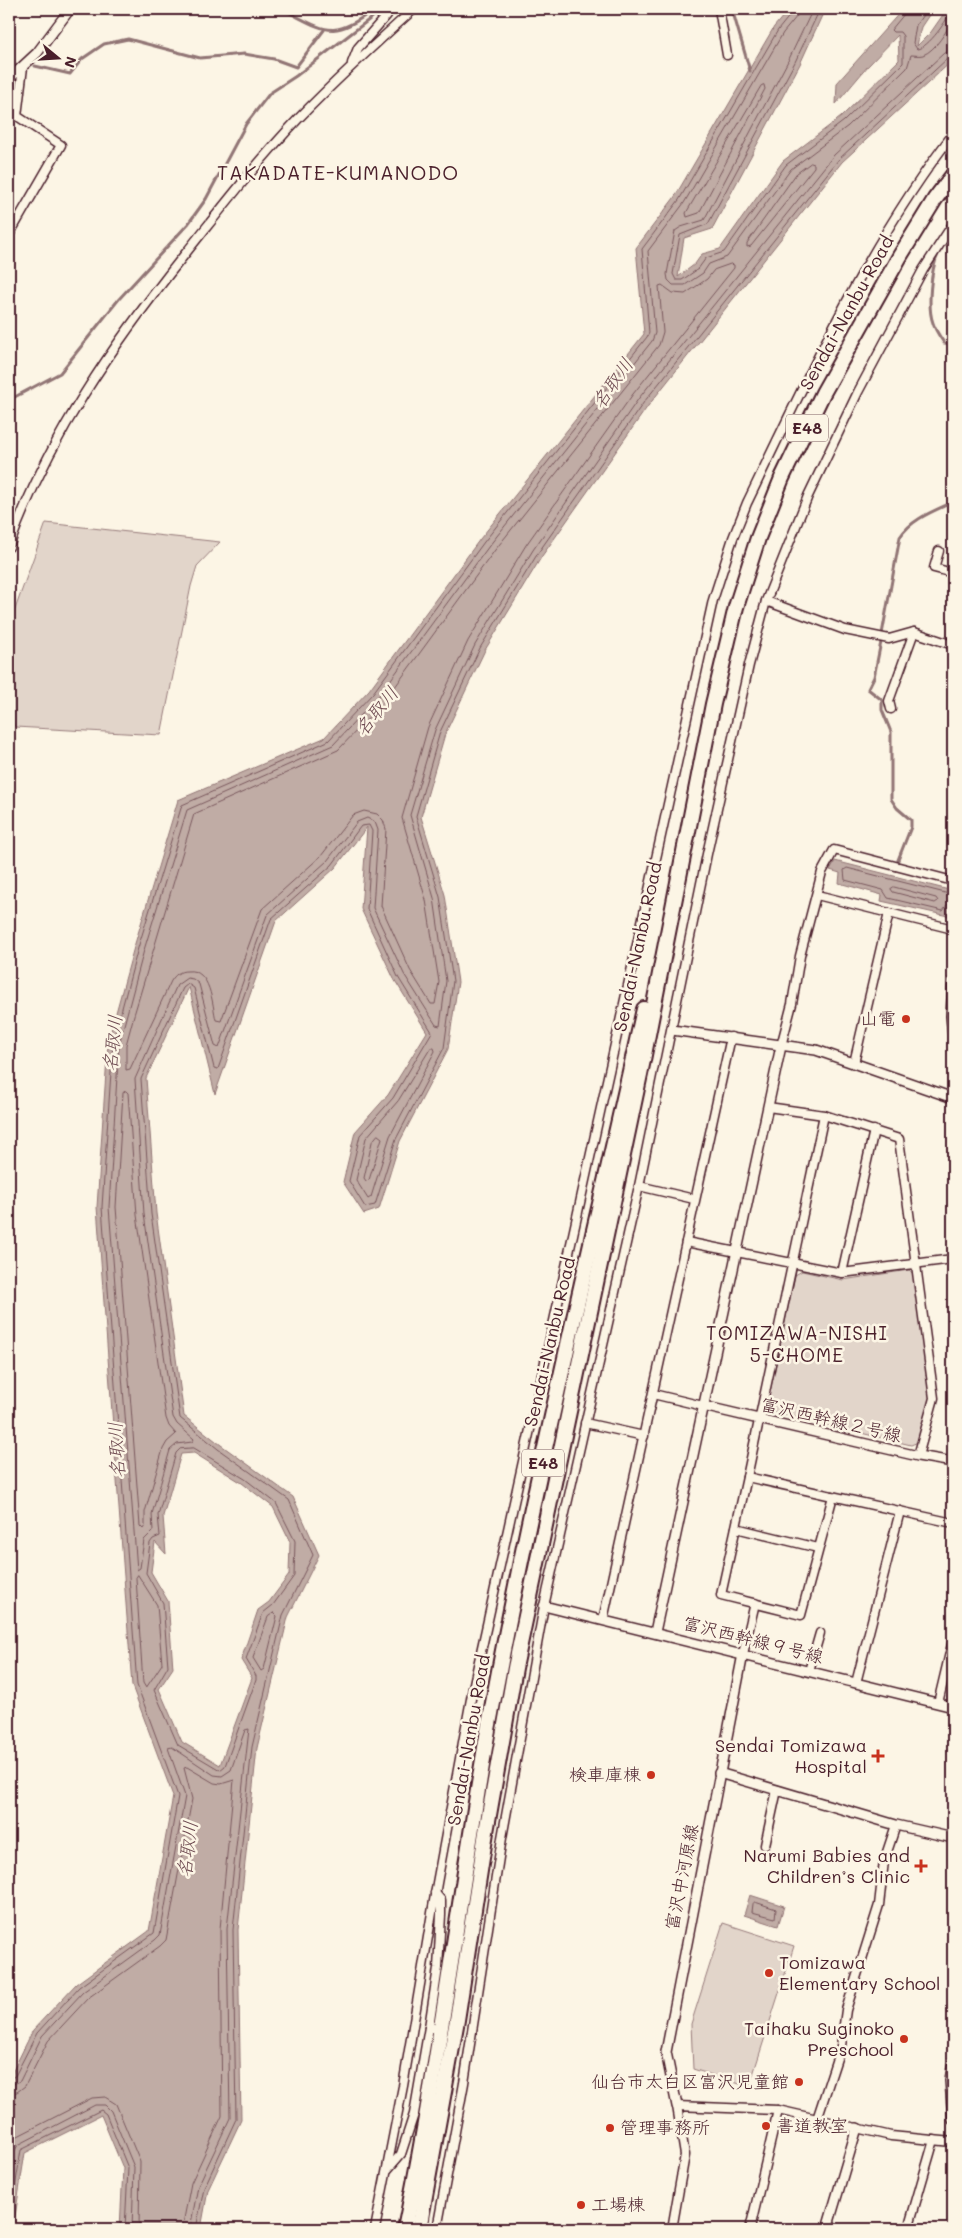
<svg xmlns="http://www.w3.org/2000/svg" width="962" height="2238" viewBox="0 0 962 2238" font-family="Mali,'Klee One',sans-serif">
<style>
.green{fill:#e2d5ca;stroke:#967a7a}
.water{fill:#c0aca5;stroke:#917474;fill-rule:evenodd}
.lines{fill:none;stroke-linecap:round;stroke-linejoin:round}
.shore{stroke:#79575c;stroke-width:1}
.stream{stroke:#917474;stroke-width:3}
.minor-casing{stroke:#4a1f2b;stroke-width:11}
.tertiary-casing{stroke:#4a1f2b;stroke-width:12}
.motorway-casing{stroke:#4a1f2b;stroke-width:18}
.minor{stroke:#fcf5e5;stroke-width:8}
.tertiary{stroke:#fcf5e5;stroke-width:9}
.motorway{stroke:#fcf5e5;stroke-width:14}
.poi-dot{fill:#c8321e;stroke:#fcf5e5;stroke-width:2}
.labels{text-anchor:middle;stroke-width:5;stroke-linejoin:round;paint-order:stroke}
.shield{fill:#fcf5e5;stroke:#7f5f63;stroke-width:1}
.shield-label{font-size:16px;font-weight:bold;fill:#4a1f2b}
.street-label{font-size:18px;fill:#4a1f2b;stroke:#fcf5e5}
.poi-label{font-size:18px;fill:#4a1f2b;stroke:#fcf5e5;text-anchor:end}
.water-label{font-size:19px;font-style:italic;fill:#6d4950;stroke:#fcf5e5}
.neighbourhood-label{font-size:19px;letter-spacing:1px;fill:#4a1f2b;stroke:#fcf5e5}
.quarter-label{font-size:20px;letter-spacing:1px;fill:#4a1f2b;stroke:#fcf5e5}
</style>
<rect width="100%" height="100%" fill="#fcf5e5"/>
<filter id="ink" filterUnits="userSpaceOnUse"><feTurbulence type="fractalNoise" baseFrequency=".02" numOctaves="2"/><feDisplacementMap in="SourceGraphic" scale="10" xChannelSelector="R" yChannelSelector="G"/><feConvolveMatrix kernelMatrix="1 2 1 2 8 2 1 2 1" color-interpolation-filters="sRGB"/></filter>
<g filter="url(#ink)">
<g class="green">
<polygon points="46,523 220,542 197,566 191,586 161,735 15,727 9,708 9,626"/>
<polygon points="909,1270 915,1275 930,1396 918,1442 911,1445 769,1411 767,1406 795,1275 802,1271 843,1280"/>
<polygon points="723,1923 794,1946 749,2087 693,2069 691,2024"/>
</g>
<g class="water">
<path d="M789 9H825L800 64 712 229 684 238 678 277 695 264 702 254 720 249 783 161 841 117 899 60 898 35 868 66 836 104 837 83 903 9H933L921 27 917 46 931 32 947 9H953V60L842 162 648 406 542 556 485 650 445 734 421 817 445 895 458 982 448 1049 400 1141 379 1209 364 1214 343 1182 355 1132 388 1095 427 1032 394 979 361 909 367 827 335 868 276 921 215 1094 189 987 146 1078 156 1213 184 1416 221 1445 293 1497 319 1555 288 1617 257 1748 238 1930 241 2120 208 2190 201 2229H120L123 2168 101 2115 25 2153 13 2229H9V2079L33 2030 76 1984 149 1931 173 1796 132 1686 97 1207 108 1042 134 947 178 800 324 738 369 690 480 539 644 334 636 248 674 198 774 27ZM194 1453 242 1483 273 1507 290 1542 289 1575 269 1602 258 1610 241 1660 252 1678 220 1765 182 1742 159 1689 173 1668 168 1601 151 1572 155 1542 166 1554 163 1516 181 1454Z"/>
<polygon points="835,861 953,891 953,901 948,916 881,901 882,895 839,883 840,873 830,870"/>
<polygon points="750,1895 784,1906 778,1926 744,1915"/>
</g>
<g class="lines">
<g class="shore">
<polyline points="798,9 797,16 783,33 684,203 648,251 655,333 652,341 489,546 378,697 333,745 187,810 144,950 119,1044 109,1207 137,1570 140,1568 144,1540 153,1531 152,1514 170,1450 177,1444 192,1442 194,1439 177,1424 173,1417 144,1214 135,1079 177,985 187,978 193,979 199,984 215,1046 219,1048 267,915 327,861 357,822 367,818 375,822 378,830 373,908 404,974 436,1025 440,1026 446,981 434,898 410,815 435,730 475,645 533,550 639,398 834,155 944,53 953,50"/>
<path d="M813 9 789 59 704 220 681 227 675 231 667 274 668 280 673 285H685L703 273 709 264 727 257 791 169 848 126 907 68 911 55C915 55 919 56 923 55 936 50 946 31 953 20"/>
<polyline points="820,9 795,62 708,224 680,235 673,274 676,280 682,280 698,269 706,258 724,252 786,165 844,121 903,63 903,36 900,32 893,32 891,30 905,13 906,9"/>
<path d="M927 9 916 25 913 43 917 49C928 48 949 19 951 9"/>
<polygon points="764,85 765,89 699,213 687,217 686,213 761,86"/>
<polygon points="811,163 814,164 814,167 751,246 747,247 747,243 796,174"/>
<path d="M731 264 734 265V268L633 394 526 545 468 641 428 727 402 818 426 900 439 982 435 1004H431L410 970 381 906 386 829 383 820 377 814 364 811 353 815 321 856 262 909 221 1021 216 1020C212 1004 211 968 187 971 179 971 175 975 171 981L130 1069 126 1070V1045L134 1015 194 814 338 750 384 702 495 550 659 345 663 332 659 286 662 285 673 293 685 294 707 279 714 270Z"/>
<polygon points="894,887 936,898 938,901 935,903 893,892 891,889"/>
<polyline points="953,895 847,868 844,870 845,880 883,890 888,898 943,911 948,904 953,902"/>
<polygon points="431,1048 434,1048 435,1051 390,1136 371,1197 368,1199 356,1180 366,1138 398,1101"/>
<polygon points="126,1091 128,1093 137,1215 166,1418 169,1426 176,1434 167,1442 163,1449 145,1512 145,1526 143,1529 140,1526 116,1207 123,1093"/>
<polygon points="378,1135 382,1138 369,1180 366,1181 364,1178 372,1142"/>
<polygon points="194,1448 245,1479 276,1503 295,1541 294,1576 273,1605 263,1613 246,1659 256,1676 256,1680 225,1766 220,1770 178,1745 154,1690 168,1666 163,1603 146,1573 150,1543 153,1539 160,1536 158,1515 176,1453 180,1449"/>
<polygon points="138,1575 157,1605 162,1664 146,1688 143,1683 136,1578"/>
<polygon points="274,1613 277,1616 264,1669 261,1671 253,1658 268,1617"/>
<polygon points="755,1902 776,1909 775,1918 752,1912 753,1904"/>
<polyline points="9,2079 15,2076 37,2033 79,1987 154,1933 178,1796 137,1685 102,1207 113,1042 138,948 182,805 328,741 373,693 484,542 647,337 649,333 642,249 679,200 778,30 791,14 792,9"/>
<polyline points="9,2086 20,2081 42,2036 83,1992 155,1940 160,1935 185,1796 168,1748 172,1747 214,1775 222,1776 231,1770 245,1730 249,1729 227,1929 230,2118 198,2186 190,2229"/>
<polyline points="9,2093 17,2092 25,2086 48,2041 88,1998 160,1946 166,1940 192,1799 184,1768 187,1767 214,1783 221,1784 234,1780 220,1929 222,2116 191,2183 182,2229"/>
<polyline points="9,2144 16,2137 92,2098 105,2097 116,2104 140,2162 139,2229"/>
<polyline points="9,2185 14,2152 18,2145 95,2105 105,2105 111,2111 134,2167 132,2229"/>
<polyline points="9,2226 21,2150 101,2110 106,2114 128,2168 125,2229"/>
<polyline points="196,2229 204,2188 236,2119 233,1930 252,1747 283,1615 313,1555 289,1500 218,1449 180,1418 151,1214 141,1079 183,988 188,984 194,988 214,1068 218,1069 271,919 332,865 361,826 369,825 372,831 367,909 398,977 432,1032 393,1098 360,1135 349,1181 365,1207 375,1205 396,1139 444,1048 453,981 440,897 416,816 440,732 480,648 538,553 644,402 839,159 948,58 953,57"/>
</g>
<g class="stream">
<path d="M282 9C325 30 332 42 374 9"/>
<polyline points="732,9 750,71"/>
<polyline points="35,66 70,74 82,59 104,44 128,39 200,58 244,54 274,59 296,67 324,30"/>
<polyline points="9,71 9,70"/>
<path d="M953 230C948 238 943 246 938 254 931 269 927 307 933 323 935 330 940 337 944 343L953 344"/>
<polyline points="9,400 60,373 119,299 188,224 206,199 246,124 270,93 296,76 379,12"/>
<path d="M882 634 900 537C911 519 934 511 953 502"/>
<polyline points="881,642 874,677 868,689 882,700 882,710 891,732 891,799 897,808 911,820 911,827 898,860"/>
</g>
<defs>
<g id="minor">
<polyline points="719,9 727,55"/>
<polyline points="352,63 358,48 387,15 381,9"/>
<polyline points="9,235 61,145 17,116 23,67"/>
<path d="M9 547C47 439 114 343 185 254 222 208 258 161 299 118 336 80 375 44 414 9"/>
<polyline points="939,551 934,568 953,573"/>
<polyline points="766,601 845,630 889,639 914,632 953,645"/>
<polyline points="891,709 889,701 914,632"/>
<polyline points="817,895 953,929"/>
<polyline points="781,1046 792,1004 800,956 822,872 834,850 953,881"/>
<polyline points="854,1063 889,913"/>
<polyline points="768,1107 824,1115 899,1139 934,1398 918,1456"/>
<polyline points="824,1115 747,1477 953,1523"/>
<polyline points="639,1186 694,1199"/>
<polyline points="686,1242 842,1273 953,1259"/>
<polyline points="842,1273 874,1130"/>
<polyline points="653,1394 703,1406"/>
<polyline points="585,1423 644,1436"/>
<polyline points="747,1477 721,1595 801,1615 833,1496"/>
<polyline points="736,1528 818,1548"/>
<polyline points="603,1620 731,1037"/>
<polyline points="743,1654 755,1603"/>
<polyline points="809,1671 820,1633"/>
<polyline points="856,1683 900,1511"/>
<polyline points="938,1703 953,1640"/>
<polyline points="765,1845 777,1790"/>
<polyline points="433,2028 429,2027 438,1968 441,1915 441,1900 435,1893"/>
<polyline points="817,2119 841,2046 846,2010 879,1905 884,1861 896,1825"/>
<polyline points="388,2169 401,2154 414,2114 429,2027"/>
<path d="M375 2229 403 2086 437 1883 473 1688 713 600 733 538 747 503C808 377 867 245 953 134"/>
<polyline points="437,2229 464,2083 502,1838 544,1606 639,1186 707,854 749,665 766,601 808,496 858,392 923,270 953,224"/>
<polyline points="672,2229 685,2155 677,2106 778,2110 891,2136 953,2142"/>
<polyline points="750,2229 778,2110"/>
<polyline points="908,2229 934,2140"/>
</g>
<g id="tertiary">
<polyline points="9,79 37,53 70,9"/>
<polyline points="953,981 951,1016 953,1035"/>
<polyline points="672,1030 816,1050 953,1098"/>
<polyline points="703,1406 918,1456 953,1462"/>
<polyline points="544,1606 953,1707"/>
<polyline points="655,1632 781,1046"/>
<polyline points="719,1773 896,1825 953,1838"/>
<polyline points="953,2062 950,2080 953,2120"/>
<polyline points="677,2106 666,2052 743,1654"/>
<polyline points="827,2229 857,2128"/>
</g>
<g id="motorway">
<path d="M405 2229C439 2064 459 1896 488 1730 532 1488 591 1248 644 1009"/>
<polyline points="419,2229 457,2020 486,1832 515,1668 643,1060 713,704 736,607 758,538 782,478 823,393 900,256 935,199 953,175"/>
</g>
</defs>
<use href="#minor" class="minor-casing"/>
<use href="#tertiary" class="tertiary-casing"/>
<use href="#motorway" class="motorway-casing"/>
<use href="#minor" class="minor"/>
<use href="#tertiary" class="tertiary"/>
<use href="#motorway" class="motorway"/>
</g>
</g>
<g class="poi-dot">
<circle cx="906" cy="1019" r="5"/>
<path d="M875.5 1748.5h5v5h5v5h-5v5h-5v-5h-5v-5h5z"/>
<circle cx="651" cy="1775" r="5"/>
<path d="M918.5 1858.5h5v5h5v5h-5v5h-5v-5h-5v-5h5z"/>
<circle cx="769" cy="1973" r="5"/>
<circle cx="904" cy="2039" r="5"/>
<circle cx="799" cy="2082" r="5"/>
<circle cx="766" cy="2126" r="5"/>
<circle cx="610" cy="2128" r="5"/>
<circle cx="581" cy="2205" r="5"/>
</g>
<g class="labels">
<g class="shield">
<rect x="786" y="414.5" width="42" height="27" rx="4"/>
<rect x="522" y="1449.5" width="42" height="27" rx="4"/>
</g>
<g class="shield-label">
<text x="807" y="434">E48</text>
<text x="543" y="1469">E48</text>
</g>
<g class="street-label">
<text transform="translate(847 313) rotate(-61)" y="6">Sendai-Nanbu Road</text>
<text transform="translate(638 947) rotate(-78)" y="6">Sendai-Nanbu Road</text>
<text transform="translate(550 1342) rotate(-77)" y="6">Sendai-Nanbu Road</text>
<text transform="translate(831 1420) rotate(13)" y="6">富沢西幹線２号線</text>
<text transform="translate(753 1640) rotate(14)" y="6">富沢西幹線９号線</text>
<text transform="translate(469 1740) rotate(-80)" y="6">Sendai-Nanbu Road</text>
<text transform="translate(682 1877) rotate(-79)" y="6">富沢中河原線</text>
</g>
<g class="poi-label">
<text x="896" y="1025">山電</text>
<text x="867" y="1752">Sendai Tomizawa<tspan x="867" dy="21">Hospital</tspan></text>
<text x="641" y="1781">検車庫棟</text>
<text x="910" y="1862">Narumi Babies and<tspan x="910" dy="21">Children’s Clinic</tspan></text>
<text x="779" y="1969" text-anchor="start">Tomizawa<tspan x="779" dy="21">Elementary School</tspan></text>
<text x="894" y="2035">Taihaku Suginoko<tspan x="894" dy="21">Preschool</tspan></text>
<text x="789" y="2088">仙台市太白区富沢児童館</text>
<text x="776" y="2132" text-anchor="start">書道教室</text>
<text x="620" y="2134" text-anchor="start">管理事務所</text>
<text x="591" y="2211" text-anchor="start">工場棟</text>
</g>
<g class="water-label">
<text transform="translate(612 383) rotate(-55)" y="7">名取川</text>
<text transform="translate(376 711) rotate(-51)" y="7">名取川</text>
<text transform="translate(112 1043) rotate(-84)" y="7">名取川</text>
<text transform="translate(116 1450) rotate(-93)" y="7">名取川</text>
<text transform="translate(187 1849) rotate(-83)" y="7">名取川</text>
</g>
<g class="neighbourhood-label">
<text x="797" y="1340">TOMIZAWA-NISHI<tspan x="797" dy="22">5-CHOME</tspan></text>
</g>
<g class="quarter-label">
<text x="338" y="180">TAKADATE-KUMANODO</text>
</g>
</g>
<rect width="962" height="2238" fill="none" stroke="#fcf5e5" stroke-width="30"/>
<rect x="15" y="15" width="932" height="2208" fill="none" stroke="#4a1f2b" stroke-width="2" filter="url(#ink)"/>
<g transform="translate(58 58) rotate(108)" stroke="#fcf5e5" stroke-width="4" paint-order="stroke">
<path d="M0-4L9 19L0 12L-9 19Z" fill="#4a1f2b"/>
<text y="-8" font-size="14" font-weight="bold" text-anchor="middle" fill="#4a1f2b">N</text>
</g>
</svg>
